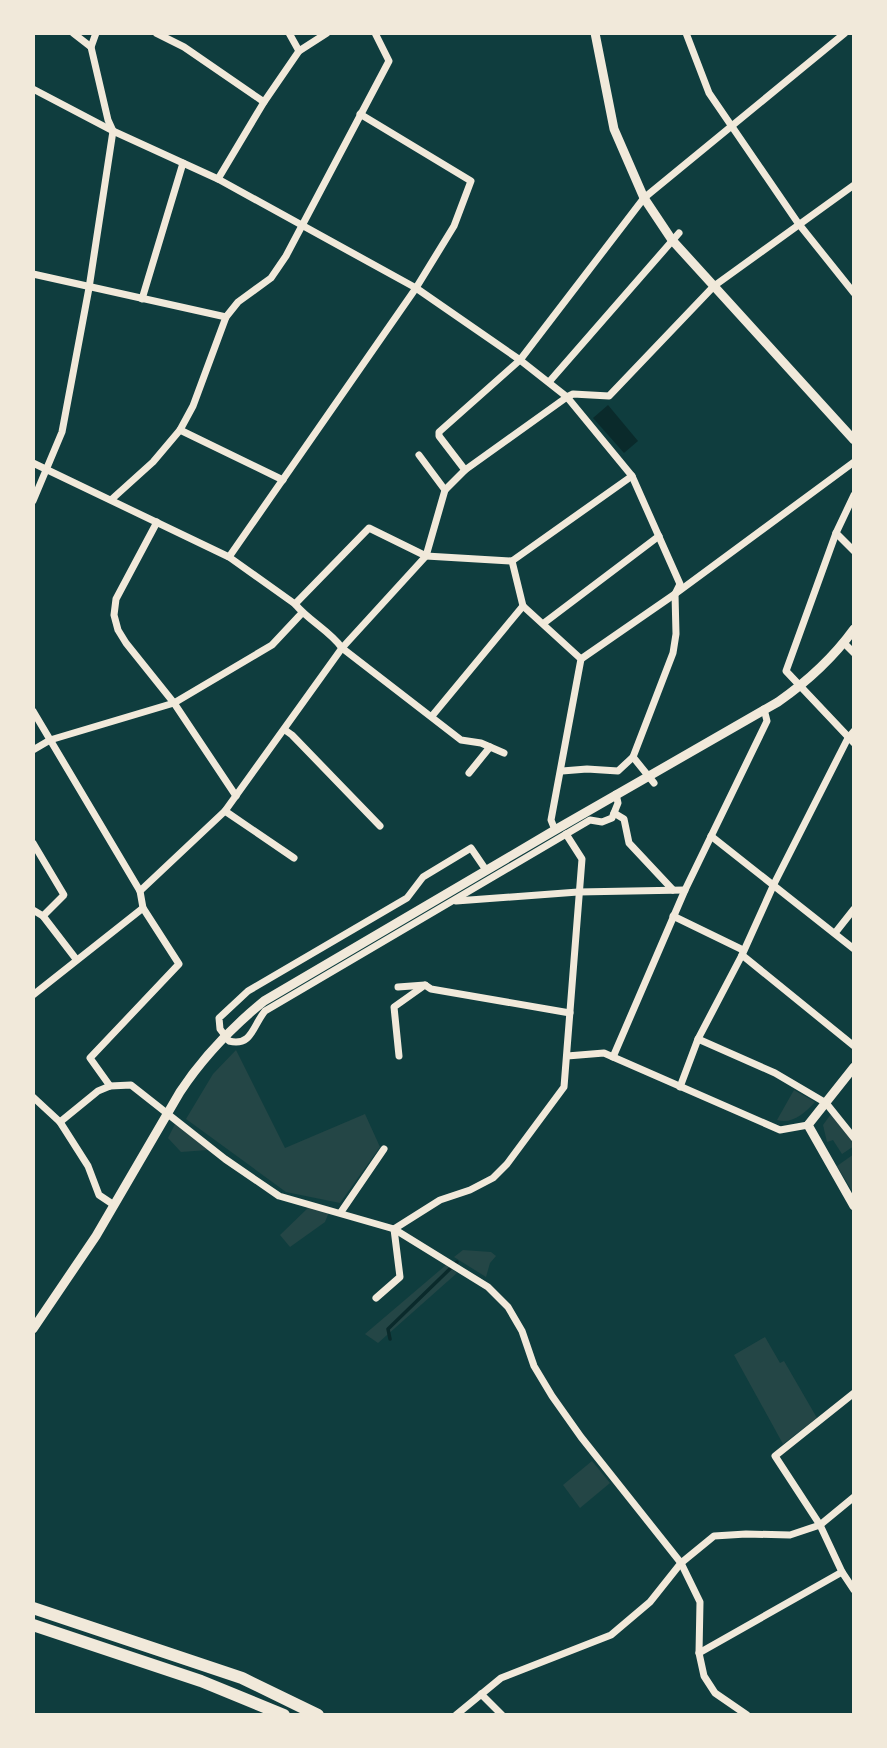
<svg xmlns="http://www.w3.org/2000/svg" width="887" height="1748" viewBox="0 0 887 1748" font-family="Quicksand,sans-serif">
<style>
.green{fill:#244646}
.water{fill:#0a2a2b}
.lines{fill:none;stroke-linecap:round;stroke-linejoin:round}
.stream{stroke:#0a2a2b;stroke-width:3.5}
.minor{stroke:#f1e9da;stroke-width:7}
.tertiary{stroke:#f1e9da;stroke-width:9}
.primary{stroke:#f1e9da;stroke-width:12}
</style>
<rect width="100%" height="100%" fill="#0f3d3e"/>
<g class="green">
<polygon points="236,1050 285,1148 365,1114 380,1147 340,1203 286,1192 186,1119 213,1074"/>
<path d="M794 1090 815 1102C806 1112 792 1125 777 1120Z"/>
<polygon points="831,1114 854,1143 854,1146 842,1154 833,1140 827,1142 823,1125"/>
<polygon points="175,1124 208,1150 181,1152 168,1138"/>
<polygon points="854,1154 854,1194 837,1166"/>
<polygon points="309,1207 329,1212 325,1222 290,1247 280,1235"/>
<polygon points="463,1250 491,1252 496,1256 490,1263 486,1277 454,1257"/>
<polygon points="446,1265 457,1273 378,1343 365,1334"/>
<polygon points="765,1337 780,1363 784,1361 817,1418 783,1444 734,1355"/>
<polygon points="592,1461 610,1483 580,1508 563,1485"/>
</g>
<polygon class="water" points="608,405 638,441 624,453 593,418"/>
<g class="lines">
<polyline class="stream" points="390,1339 388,1329 457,1262"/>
<g class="minor">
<polyline points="73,33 91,47"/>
<polyline points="156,33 184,47 264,102"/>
<polyline points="289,33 299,51"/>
<polyline points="686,33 709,93 798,223 854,293"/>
<polyline points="33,89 113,131 218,179 416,288 520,360 567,397 632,476 680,584 675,594 676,634 673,653 633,757 654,783"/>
<polyline points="218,179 264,102 299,51 327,33"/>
<polyline points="33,274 226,317"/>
<polyline points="142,299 183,163"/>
<polyline points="549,382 679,233"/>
<polyline points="180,430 283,480"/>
<polyline points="419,455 445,490"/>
<path d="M33 463 229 557 295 604C309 621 330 631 342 648L461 740 481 743 504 753"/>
<polyline points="465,470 439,436 439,432 520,360 644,198 845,33"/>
<polyline points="854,495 836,533 786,671 854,743"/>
<polyline points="112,499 153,462 180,430 193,406 226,317 238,302 271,278 286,256 389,61 375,33"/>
<polyline points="33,501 62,432 89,288 113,131 108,120 91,47 96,33"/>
<polyline points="157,522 116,599 114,615 118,630 126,643 174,703 236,796"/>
<polyline points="836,533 854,551"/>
<polyline points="229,557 416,288 454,226 471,181 360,114"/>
<polyline points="512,561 523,606 581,659 551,820 555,830"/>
<polyline points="295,604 369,528 426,556 512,561 632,476"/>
<polyline points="544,623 659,536"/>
<polyline points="844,643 854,653"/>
<polyline points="581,659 675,594 854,462"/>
<polyline points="33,711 140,891 143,908 179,964 90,1058 110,1086"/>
<polyline points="432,716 523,606"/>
<polyline points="285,730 292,735 380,826"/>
<polyline points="33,750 50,740 174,703 272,645 302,613"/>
<polyline points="562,771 587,769 618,771 633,757"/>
<polyline points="469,773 490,747"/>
<polyline points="225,811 294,858"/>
<polyline points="614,813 624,819 629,843 673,890"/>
<polyline points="711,836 854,949"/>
<polyline points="33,843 64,895 43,916"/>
<path d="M486 870 471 848 423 877 407 898 248 991 219 1018 220 1029 229 1041C252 1047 253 1025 265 1011L590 820 602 822 612 818 618 803 616 794"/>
<polyline points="140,891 225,811 342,648 426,556 445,490 465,470 567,397 573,394 609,396 714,286 854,185"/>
<polyline points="456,901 578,892 685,890"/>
<polyline points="33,910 43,916 76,959"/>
<polyline points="673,916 743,950"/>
<polyline points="835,933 854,909"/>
<polyline points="742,955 854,1046"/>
<polyline points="398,987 425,985"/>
<polyline points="33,995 143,908"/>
<polyline points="698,1039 775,1073 826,1103 854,1138"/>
<polyline points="399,1056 394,1007 425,985 431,989 570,1013"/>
<polyline points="567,1056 604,1053 613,1057 780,1130 808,1125"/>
<polyline points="613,1057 685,890 767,721 764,709"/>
<polyline points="680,1087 698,1039 742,955 774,884 848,738 854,731"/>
<polyline points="33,1097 60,1122 88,1166 99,1195 114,1205"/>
<polyline points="60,1122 98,1091 110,1086 131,1085 225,1159 279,1196 394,1229 488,1287 508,1307 522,1331 534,1366 552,1396 581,1437 681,1563 700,1602 699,1653 704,1676 715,1693 747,1715"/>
<polyline points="341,1212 384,1149"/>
<polyline points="376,1298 400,1277 394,1229 440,1200 470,1190 493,1178 507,1164 564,1087 582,859 566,834"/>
<polyline points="854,1393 775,1456 820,1525 842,1572 854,1590"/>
<polyline points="699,1653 842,1572"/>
<polyline points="481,1694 502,1715"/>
<polyline points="456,1715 501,1678 611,1635 650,1602 681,1563 714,1536 746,1534 790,1535 820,1525 854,1497"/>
</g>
<g class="tertiary">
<polyline points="595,33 614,129 644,198 672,240 854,440"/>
<polyline points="854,1067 808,1125 854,1206"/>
<path d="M33 1329 96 1236 180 1092C203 1057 231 1028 264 1001L555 830 778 702C808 681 833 658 854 629"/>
</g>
<g class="primary">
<polyline points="33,1608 242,1678 318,1715"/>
<polyline points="33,1625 201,1681 284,1715"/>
</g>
</g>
<rect width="887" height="1748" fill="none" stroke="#f1e9da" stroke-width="70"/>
</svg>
